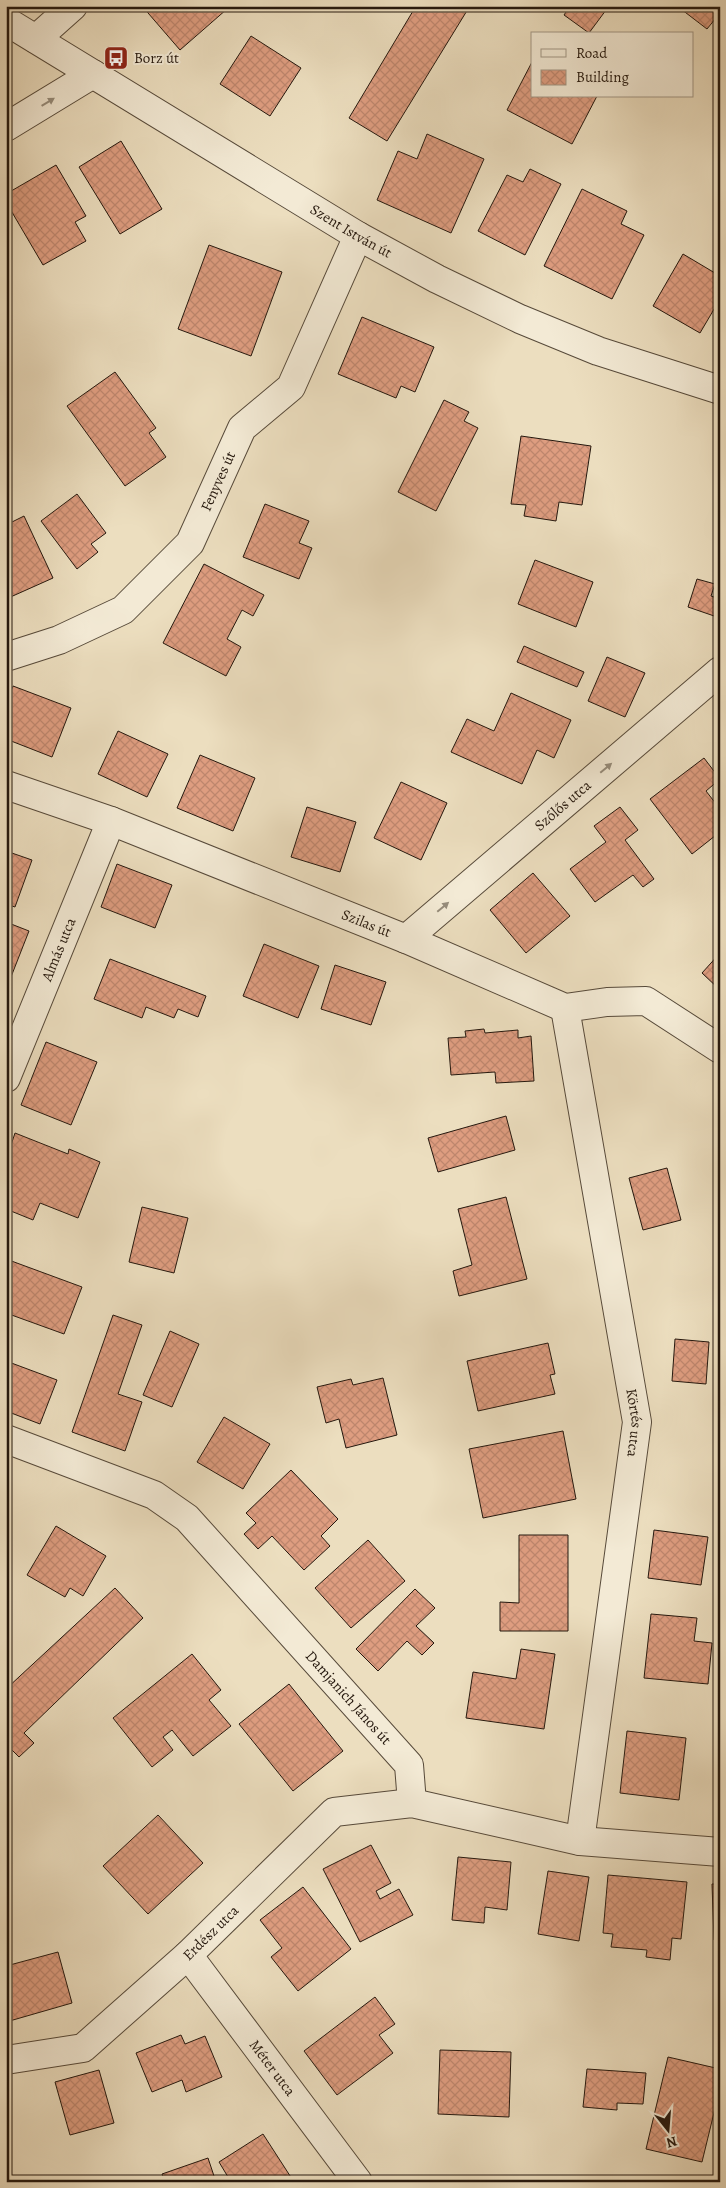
<svg xmlns="http://www.w3.org/2000/svg" width="726" height="2188" viewBox="0 0 726 2188" font-family="Alegreya,serif">
<style>
.building{fill:url(#building-cross-hatch);stroke:#25180e}
.lines{fill:none;stroke-linecap:round;stroke-linejoin:round}
.minor-casing{stroke:#574a3a;stroke-width:30}
.tertiary-casing{stroke:#574a3a;stroke-width:30}
.minor{stroke:#f3ead5;stroke-width:28}
.tertiary{stroke:#f3ead5;stroke-width:28}
.oneway{fill:#968c7b}
.labels{text-anchor:middle;stroke-width:4;stroke-linejoin:round;paint-order:stroke}
.poi-label{font-size:15px;fill:#25180e;stroke:#f3ead5;text-anchor:start}
.street-label{font-size:15px;fill:#25180e;stroke:#f3ead5}
</style>
<defs>
<pattern id="building-cross-hatch" width="8" height="8" patternUnits="userSpaceOnUse" patternTransform="scale(1.25)"><rect width="8" height="8" fill="#de9d80"/><path d="M0 0l8 8M0 8l8-8" fill="none" stroke="#be866d"/></pattern>
</defs>
<rect width="100%" height="100%" fill="#ecdebf"/>
<filter id="stains"><feTurbulence type="fractalNoise" baseFrequency=".004" numOctaves="4"/><feColorMatrix values="0 0 0 0 .2 0 0 0 0 .09 0 0 0 0 .02 0 0 0 .5 -.17"/></filter>
<radialGradient id="worn" r=".72"><stop offset=".6" stop-color="#630" stop-opacity="0"/><stop offset="1" stop-color="#630" stop-opacity=".3"/></radialGradient>
<g class="building">
<polygon points="142,6 225,6 227,9 180,50"/>
<polygon points="416,6 463,6 468,9 387,141 349,118"/>
<polygon points="570,6 609,6 589,33 564,15"/>
<polygon points="677,6 720,6 720,13 707,29"/>
<polygon points="251,36 301,68 270,116 220,84"/>
<polygon points="532,62 532,96 597,96 572,144 507,110"/>
<polygon points="427,134 484,159 451,233 377,200 398,151 417,159"/>
<polygon points="121,141 162,209 120,234 79,167"/>
<polygon points="56,165 86,216 75,222 86,241 43,265 6,202 6,194"/>
<polygon points="530,169 561,184 525,255 478,231 507,175 523,182"/>
<polygon points="582,189 627,211 621,224 644,235 612,299 544,266"/>
<polygon points="209,245 282,272 251,356 178,329"/>
<polygon points="683,254 720,276 720,299 700,333 653,306"/>
<polygon points="362,317 434,347 415,392 401,386 396,398 338,374"/>
<polygon points="115,372 156,428 149,433 166,457 125,486 67,406"/>
<polygon points="444,400 469,412 464,421 478,428 436,511 398,492"/>
<polygon points="521,436 591,446 582,505 559,502 556,521 524,516 526,505 511,504"/>
<polygon points="77,494 106,533 91,544 98,552 77,569 41,521"/>
<polygon points="265,504 309,521 299,543 312,548 299,579 243,557"/>
<polygon points="24,516 53,578 6,599 6,525"/>
<polygon points="535,560 593,582 576,627 518,604"/>
<polygon points="204,564 264,595 253,616 242,610 227,639 241,647 226,676 163,643"/>
<polygon points="697,579 715,584 711,596 720,599 720,618 688,607"/>
<polygon points="524,646 584,672 577,687 517,662"/>
<polygon points="607,657 645,673 625,717 588,701"/>
<polygon points="13,686 71,708 52,757 6,739 6,702"/>
<polygon points="511,693 571,720 554,758 537,750 522,784 451,752 467,719 494,731"/>
<polygon points="118,731 168,754 147,797 98,774"/>
<polygon points="200,755 255,778 233,831 177,808"/>
<polygon points="704,758 720,779 706,791 720,809 720,832 692,854 650,799"/>
<polygon points="401,782 447,803 421,860 374,838"/>
<polygon points="307,807 356,822 340,872 291,857"/>
<polygon points="620,807 638,830 625,840 654,879 643,887 633,875 595,902 570,869 606,842 594,826"/>
<polygon points="6,851 32,860 15,907 6,904"/>
<polygon points="117,864 172,885 155,928 101,907"/>
<polygon points="533,873 570,916 526,953 490,910"/>
<polygon points="6,922 29,931 9,982 6,981"/>
<polygon points="264,944 319,966 298,1018 243,996"/>
<polygon points="720,953 720,990 702,973"/>
<polygon points="110,959 206,996 198,1017 178,1009 174,1018 146,1007 142,1018 94,999"/>
<polygon points="335,965 386,982 371,1025 321,1009"/>
<polygon points="484,1029 485,1033 518,1030 518,1038 531,1036 534,1081 496,1083 495,1072 451,1075 448,1038 466,1037 465,1031"/>
<polygon points="46,1042 97,1062 71,1125 21,1105"/>
<polygon points="506,1116 515,1150 438,1172 428,1138"/>
<polygon points="15,1133 68,1154 69,1149 100,1162 78,1218 40,1203 33,1220 6,1209 6,1152 9,1151"/>
<polygon points="667,1168 681,1220 643,1230 629,1178"/>
<polygon points="506,1197 527,1279 459,1296 453,1271 472,1265 458,1209"/>
<polygon points="142,1207 188,1218 174,1273 129,1262"/>
<polygon points="6,1259 82,1287 64,1334 6,1313"/>
<polygon points="113,1315 142,1325 118,1394 142,1402 125,1451 72,1432"/>
<polygon points="170,1331 199,1344 172,1407 143,1395"/>
<polygon points="675,1339 709,1342 706,1384 672,1381"/>
<polygon points="548,1343 555,1374 550,1375 555,1394 478,1411 467,1361"/>
<polygon points="6,1361 57,1380 40,1424 6,1411"/>
<polygon points="383,1378 397,1435 346,1448 339,1419 326,1423 317,1387 351,1379 353,1385"/>
<polygon points="224,1417 270,1444 243,1489 197,1462"/>
<polygon points="563,1431 576,1499 483,1518 469,1449"/>
<polygon points="291,1470 338,1519 321,1536 330,1546 304,1570 272,1536 258,1549 244,1534 256,1523 246,1513"/>
<polygon points="56,1526 106,1556 83,1596 70,1588 65,1597 27,1575"/>
<polygon points="654,1530 708,1537 701,1585 648,1578"/>
<polygon points="519,1535 568,1535 568,1631 500,1631 500,1602 519,1603"/>
<polygon points="368,1540 405,1581 351,1628 315,1588"/>
<polygon points="115,1588 143,1618 24,1733 34,1743 19,1757 6,1744 6,1689"/>
<polygon points="415,1589 435,1608 416,1626 434,1643 422,1655 407,1641 378,1671 356,1649"/>
<polygon points="651,1614 697,1618 694,1641 712,1643 708,1684 644,1678"/>
<polygon points="521,1649 555,1654 544,1729 466,1718 473,1672 516,1679"/>
<polygon points="192,1654 221,1690 209,1700 231,1726 193,1756 172,1730 163,1737 173,1750 152,1767 113,1718"/>
<polygon points="289,1684 343,1751 293,1791 239,1724"/>
<polygon points="627,1731 686,1738 679,1800 620,1793"/>
<polygon points="158,1815 203,1863 148,1914 103,1866"/>
<polygon points="371,1845 391,1883 376,1891 380,1899 399,1889 413,1915 360,1942 323,1869"/>
<polygon points="458,1857 511,1862 507,1910 485,1907 484,1923 452,1920"/>
<polygon points="548,1871 589,1877 579,1941 538,1934"/>
<polygon points="608,1875 687,1882 681,1939 672,1938 670,1960 646,1957 647,1950 611,1947 613,1934 603,1933"/>
<polygon points="712,1884 720,1884 720,1940 714,1940"/>
<polygon points="303,1887 351,1949 298,1991 271,1957 282,1948 260,1920"/>
<polygon points="58,1952 72,2003 6,2022 6,1966"/>
<polygon points="375,1997 395,2024 379,2035 393,2053 337,2095 304,2051"/>
<polygon points="181,2035 185,2044 205,2036 222,2077 186,2092 182,2080 152,2092 136,2053"/>
<polygon points="440,2050 511,2052 509,2117 438,2114"/>
<polygon points="668,2057 720,2069 720,2088 702,2162 646,2149"/>
<polygon points="587,2069 646,2073 643,2104 617,2103 617,2110 583,2107"/>
<polygon points="99,2070 114,2123 70,2135 55,2082"/>
<polygon points="263,2134 294,2182 231,2182 219,2162"/>
<polygon points="208,2158 216,2182 165,2182 162,2174"/>
</g>
<g class="lines">
<defs>
<g id="minor">
<polyline points="36,39 73,6"/>
<polyline points="6,127 93,74"/>
<path id="s1" d="M6 657 59 640 123 610 190 543 242 428 291 387 358 236"/>
<path id="s2" d="M6 785 111 821 406 939 565 1008 607 1002 646 1001 720 1049"/>
<path id="s3" d="M406 939 720 671"/>
<path id="s4" d="M565 1008 637 1422 580 1841"/>
<path id="s5" d="M6 1078 111 821"/>
<path id="s6" d="M6 1439 154 1495 187 1518 409 1765 412 1803"/>
<path id="s7" d="M188 1955 358 2182"/>
<path id="s8" d="M6 2060 83 2048 188 1955 334 1812 412 1803 580 1841 720 1852"/>
</g>
<g id="tertiary">
<path id="s9" d="M6 21 358 236 437 279 520 319 598 351 720 390"/>
</g>
</defs>
<use href="#minor" class="minor-casing"/>
<use href="#tertiary" class="tertiary-casing"/>
<use href="#minor" class="minor"/>
<use href="#tertiary" class="tertiary"/>
</g>
<defs><path id="oneway-solid" d="M-6-.8H1V-3.2L6.5 0L1 3.2V.8H-6Z" transform="scale(1.25)"/></defs>
<g class="oneway">
<use href="#oneway-solid" transform="translate(48 102) rotate(-31)"/>
<use href="#oneway-solid" transform="translate(606 768) rotate(-40)"/>
<use href="#oneway-solid" transform="translate(443 907) rotate(-40)"/>
</g>
<defs>
<symbol id="bus-square" viewBox="-11 -11 22 22"><rect x="-9" y="-9" width="18" height="18" rx="4" fill="#8f2418" stroke="#f3ead5"/><path d="M-5-6H5V4H4V6H2V4H-2V6H-4V4H-5ZM-3.5-4V0h7V-4ZM-3.5 1.2v1.5H-2V1.2ZM2 1.2v1.5H3.5V1.2Z" fill="#fff"/></symbol>
</defs>
<g fill-rule="evenodd">
<use href="#bus-square" x="102" y="44" width="28" height="28"/>
</g>
<g class="labels">
<g class="poi-label">
<text x="134" y="63">Borz út</text>
</g>
<g class="street-label">
<text dy="5" stroke="none"><textPath href="#s9" startOffset="404">Szent István út</textPath></text>
<text dy="5" stroke="none"><textPath href="#s1" startOffset="289">Fenyves út</textPath></text>
<text dy="5" stroke="none"><textPath href="#s3" startOffset="206">Szőlős utca</textPath></text>
<text dy="5" stroke="none"><textPath href="#s2" startOffset="386">Szilas út</textPath></text>
<text dy="5" stroke="none"><textPath href="#s5" startOffset="139">Almás utca</textPath></text>
<text dy="5" stroke="none"><textPath href="#s4" startOffset="421">Körtés utca</textPath></text>
<text dy="5" stroke="none"><textPath href="#s6" startOffset="440">Damjanich János út</textPath></text>
<text dy="5" stroke="none"><textPath href="#s8" startOffset="250">Erdész utca</textPath></text>
<text dy="5" stroke="none"><textPath href="#s7" startOffset="141">Méter utca</textPath></text>
</g>
</g>
<rect width="726" height="2188" fill="none" stroke="#ecdebf" stroke-width="25"/>
<rect x="8" y="8" width="711" height="2173" fill="none" stroke="#25180e" stroke-width="2.5"/>
<rect x="12" y="12" width="701" height="2163" fill="none" stroke="#25180e"/>
<rect x="531" y="32" width="162" height="65" fill="#f3ead5" stroke="#a19685"/>
<rect x="541" y="49" width="25" height="8" fill="#f3ead5" stroke="#a19685"/>
<text x="576" y="58" font-size="15" fill="#25180e">Road</text>
<rect x="541" y="70" width="25" height="15" fill="url(#building-cross-hatch)" stroke="#a19685"/>
<text x="576" y="82" font-size="15" fill="#25180e">Building</text>
<g transform="translate(668 2130) rotate(163)" stroke="#f3ead5" stroke-width="4" paint-order="stroke">
<path d="M0-4L9 19L0 12L-9 19Z" fill="#25180e"/>
<text y="-8" font-size="14" font-weight="bold" text-anchor="middle" fill="#25180e">N</text>
</g>
<rect width="100%" height="100%" filter="url(#stains)"/>
<rect width="100%" height="100%" fill="url(#worn)"/>
</svg>
